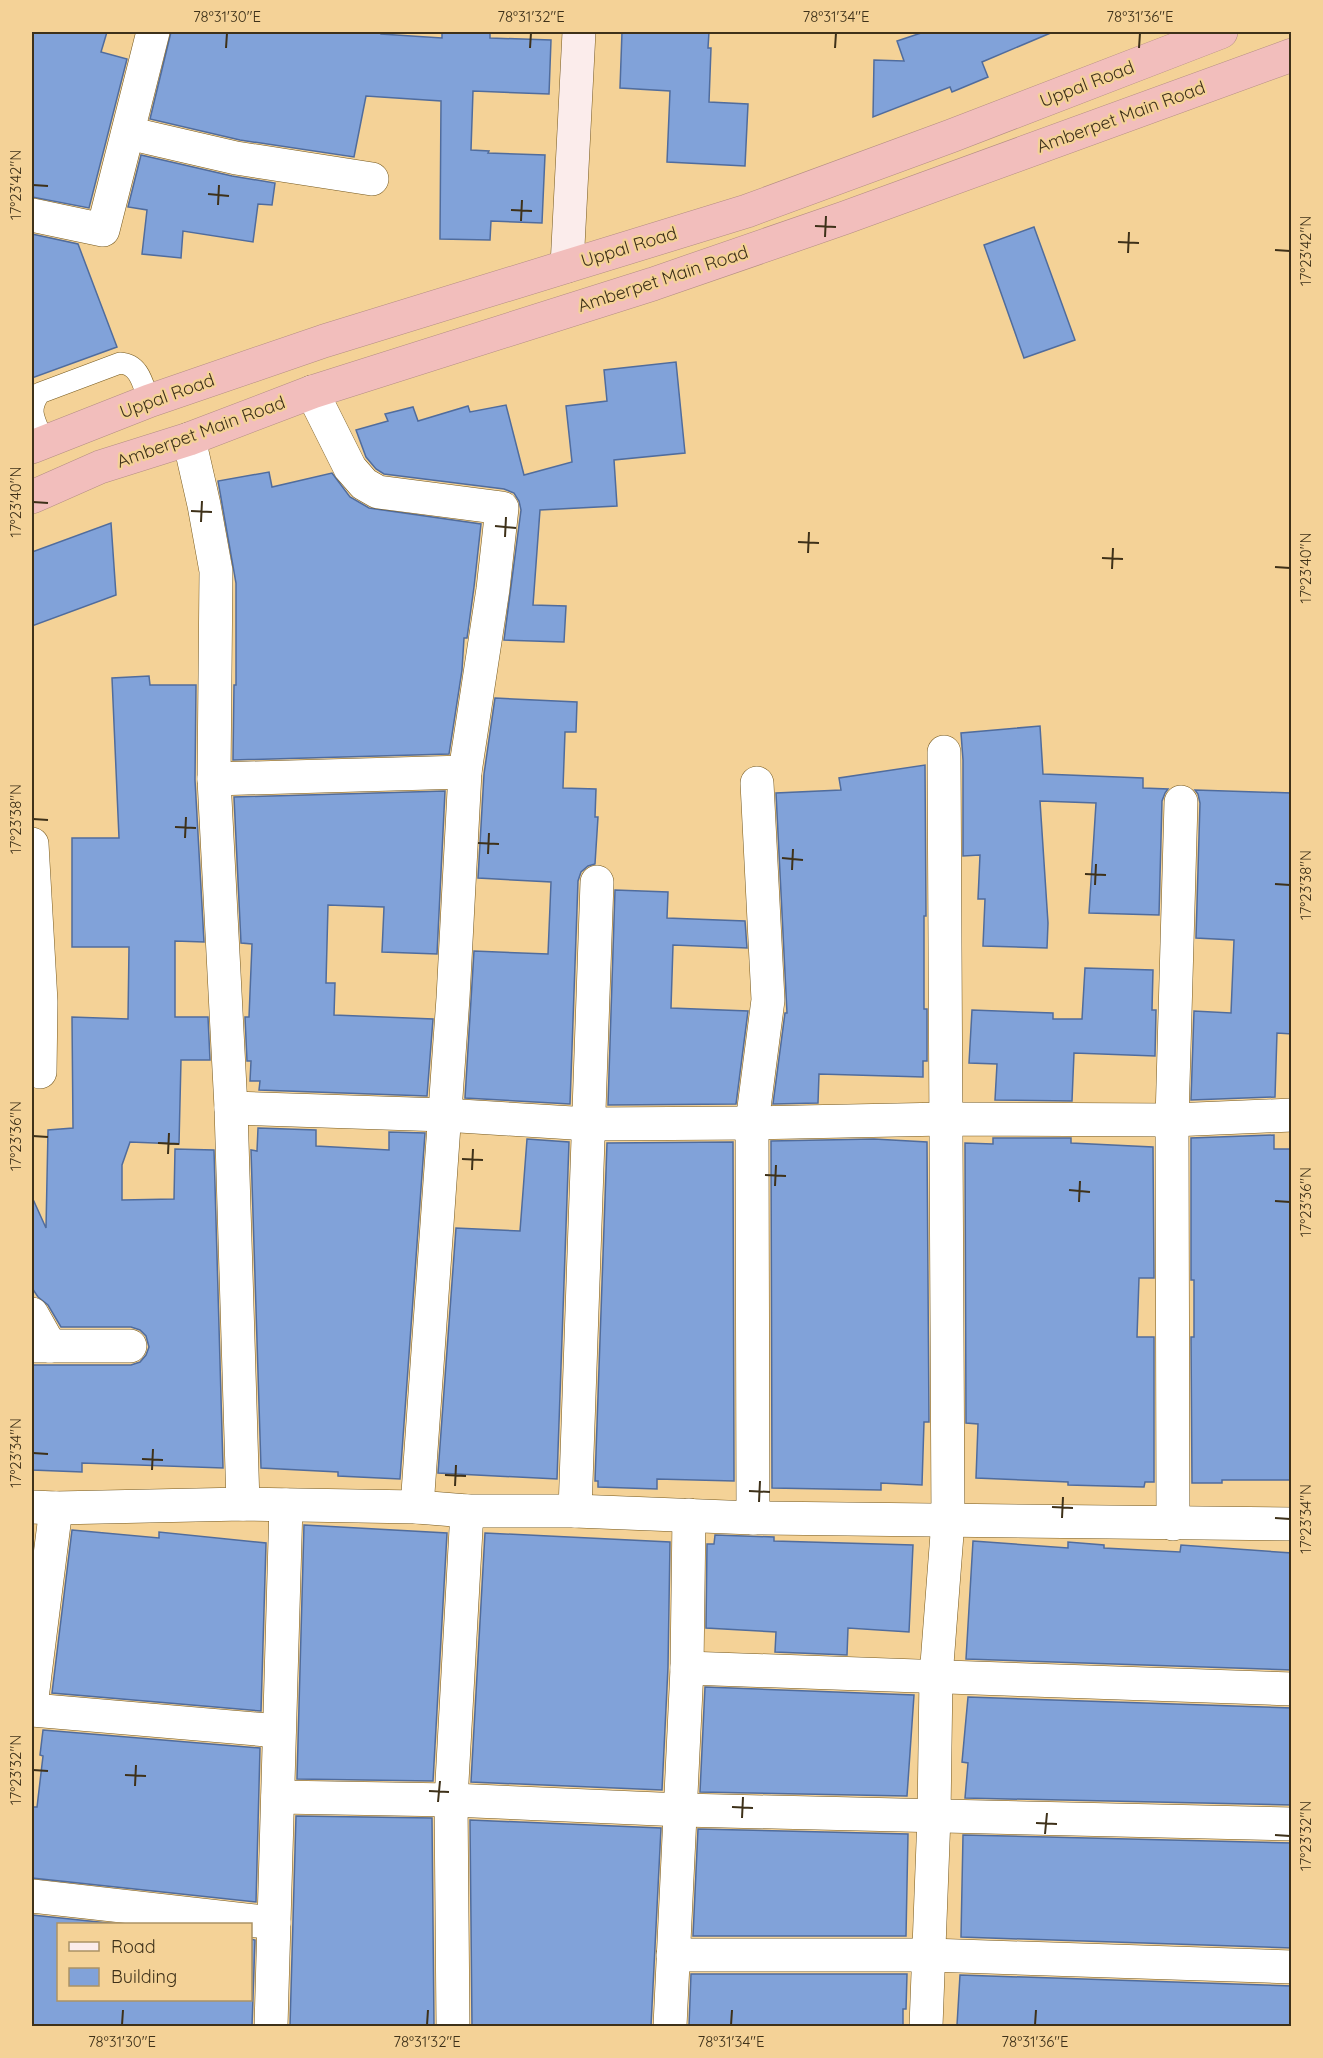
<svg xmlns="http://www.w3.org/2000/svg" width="1323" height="2058" viewBox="0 0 1323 2058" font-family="Quicksand,sans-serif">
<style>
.building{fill:#81a2d9;stroke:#506c9d;stroke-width:1.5}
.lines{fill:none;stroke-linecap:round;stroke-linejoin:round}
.lane-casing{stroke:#75581d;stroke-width:22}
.street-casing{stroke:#75581d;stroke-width:34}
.secondary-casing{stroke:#75581d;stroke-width:34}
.highway-casing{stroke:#b38d83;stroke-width:34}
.lane{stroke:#fff;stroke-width:21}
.street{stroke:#fff;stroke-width:33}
.secondary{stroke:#fbeceb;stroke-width:33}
.highway{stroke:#f2bebc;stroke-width:33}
.ticks{fill:none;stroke:#3e3119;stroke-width:2}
.labels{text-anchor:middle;stroke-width:4.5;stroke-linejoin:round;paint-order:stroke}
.street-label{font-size:18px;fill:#3e3119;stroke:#f4d297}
.neatline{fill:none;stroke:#3e3119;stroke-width:2}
.ticks-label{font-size:15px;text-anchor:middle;fill:#3e3119}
</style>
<rect width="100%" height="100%" fill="#f4d297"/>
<g class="building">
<polygon points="32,32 107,32 101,52 127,59 89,208 32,197"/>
<polygon points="171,32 381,32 381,34 442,38 442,32 490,32 490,38 551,40 549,94 473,91 471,150 489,151 488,153 545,155 542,223 491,221 490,240 440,239 441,101 366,96 354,157 240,140 150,119"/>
<polygon points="622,32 709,32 708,48 711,48 709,102 748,104 745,166 667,162 670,91 620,88"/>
<polygon points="924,32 1053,32 982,62 988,77 952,92 950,87 873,117 874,60 904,61 897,41"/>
<polygon points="141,155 232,176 275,183 272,205 258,204 253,242 183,231 181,258 142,254 147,210 128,207"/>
<polygon points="1034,227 1075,340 1024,358 984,245"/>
<polygon points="32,234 78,244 117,347 32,378"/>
<polygon points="676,362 685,453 614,460 617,506 540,510 533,605 566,606 564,642 504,640 521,510 519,501 514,493 504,489 384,474 376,469 366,457 356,430 388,421 385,414 413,407 418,421 468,406 470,412 506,405 524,475 572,462 566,406 607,401 604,370"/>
<polygon points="269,472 272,487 332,473 350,497 369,508 481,524 474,587 467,638 464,638 462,670 449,754 233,760 234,685 236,685 236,583 218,481"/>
<polygon points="111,523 116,595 32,626 32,552"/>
<polygon points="149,676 150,685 196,685 195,780 204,942 175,941 175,1017 208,1017 210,1060 181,1060 179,1144 130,1142 122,1165 122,1200 174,1199 175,1149 214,1150 223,1468 82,1463 82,1472 32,1470 32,1365 131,1365 140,1362 146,1355 149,1347 146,1336 140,1330 131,1327 61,1327 48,1305 38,1297 32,1288 32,1197 46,1228 48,1130 73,1128 72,1017 128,1019 129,947 72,947 72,838 119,838 112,678"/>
<polygon points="495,698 577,702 576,732 565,732 563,788 596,789 595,817 598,817 595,864 588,866 581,872 578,881 570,1104 465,1098 474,951 548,954 551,882 478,878 484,774"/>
<polygon points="1040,726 1043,774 1143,778 1143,788 1168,789 1165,793 1162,801 1159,915 1089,913 1096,803 1040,801 1048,923 1047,948 983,946 985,899 978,899 980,855 963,856 963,760 961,733"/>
<polygon points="925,765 926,916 924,916 924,1009 927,1009 927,1061 923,1061 923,1077 819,1074 818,1103 773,1104 785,1013 787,1013 776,793 841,790 839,778"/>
<polygon points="1195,790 1292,793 1292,1034 1277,1033 1275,1097 1191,1100 1194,1011 1231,1013 1234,940 1196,938 1200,803 1198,794"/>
<polygon points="445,791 437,954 382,952 384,907 328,905 326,983 335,983 334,1015 433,1019 427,1096 259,1090 260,1081 250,1081 251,1061 247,1061 245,1017 249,1017 252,944 241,943 234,797"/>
<polygon points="615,890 668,892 667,918 745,921 747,948 673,945 671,1008 748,1011 736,1104 608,1105"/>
<polygon points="1085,968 1153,970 1152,1010 1156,1010 1155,1056 1074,1053 1072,1101 995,1100 997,1064 969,1063 972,1010 1053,1013 1053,1019 1082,1019"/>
<polygon points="258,1128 316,1130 316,1146 389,1150 389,1132 425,1133 400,1479 338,1476 338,1472 261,1468 251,1150 257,1151"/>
<polygon points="1274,1135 1274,1149 1292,1149 1292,1480 1222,1480 1222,1483 1192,1483 1191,1337 1194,1337 1194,1280 1191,1280 1191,1138"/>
<polygon points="993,1138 1071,1138 1071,1143 1153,1147 1154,1278 1139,1278 1137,1337 1154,1337 1154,1482 1145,1482 1144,1487 1068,1485 1068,1482 976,1478 978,1424 966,1423 965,1143 993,1144"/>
<polygon points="527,1139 569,1142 557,1479 438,1473 456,1228 520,1231"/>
<polygon points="874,1139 927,1142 929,1422 924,1422 922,1485 881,1483 881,1490 772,1488 771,1141"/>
<polygon points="733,1142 734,1481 657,1479 657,1489 598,1487 598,1481 595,1481 607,1143"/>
<polygon points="304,1525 447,1533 433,1781 297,1779"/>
<polygon points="72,1530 159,1538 159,1532 266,1543 261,1711 52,1693"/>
<polygon points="485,1533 670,1542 668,1667 662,1790 471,1782"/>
<polygon points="715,1535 774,1537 774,1541 913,1545 909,1632 848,1628 847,1655 775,1652 776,1632 706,1628 707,1544 714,1544"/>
<polygon points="973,1541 1068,1548 1068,1542 1104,1545 1104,1548 1180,1552 1181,1545 1292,1553 1292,1670 966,1659"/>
<polygon points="705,1687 914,1695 907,1796 700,1792"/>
<polygon points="968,1697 1292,1708 1292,1805 965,1798 968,1763 962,1762"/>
<polygon points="43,1730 260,1748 256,1902 32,1878 32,1807 37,1807 43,1756 40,1755"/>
<polygon points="296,1816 432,1818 434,2026 290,2026"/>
<polygon points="470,1820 661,1828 651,2026 472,2026"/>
<polygon points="698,1829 908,1834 906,1936 693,1936"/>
<polygon points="963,1835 1292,1843 1292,1948 961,1937"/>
<polygon points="32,1915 118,1924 58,1924 58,2000 250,2000 250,1939 255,1940 252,2026 32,2026"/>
<polygon points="691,1974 907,1974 906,2009 903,2009 903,2026 689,2026"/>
<polygon points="960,1975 1292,1986 1292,2026 957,2025"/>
</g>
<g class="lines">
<defs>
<path id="lane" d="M44 442C36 422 26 411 40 393L120 363C140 364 143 385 149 401"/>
<g id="street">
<polyline points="128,133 236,158 372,179"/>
<polyline points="32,215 103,230 153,32"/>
<polyline points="312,392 350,468 364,484 378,492 502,508 493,589 465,772 453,998 417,1507"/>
<polyline points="189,439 204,505 216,571 214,779 231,1108 243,1504"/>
<polyline points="214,779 465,772"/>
<polyline points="32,844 41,1002 40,1072"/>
<polyline points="231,1108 444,1115 589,1124 752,1123 946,1119 1172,1120 1292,1115"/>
<polyline points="32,1314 50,1346"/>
<polyline points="32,1346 130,1346"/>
<polyline points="32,1507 56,1508 243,1504 417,1507 467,1511 575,1511 753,1518 1292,1524"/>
<polyline points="575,1511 597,882"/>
<polyline points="753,1518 752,1123 768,1000 757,783"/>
<polyline points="1173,1524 1172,1120 1181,802"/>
<polyline points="687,1668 689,1515"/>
<polyline points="32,1698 56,1508"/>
<polyline points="32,1710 279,1731"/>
<polyline points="278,1797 451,1800 682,1810 1292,1824"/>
<polyline points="32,1896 274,1923"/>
<polyline points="673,1955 929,1955 1292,1967"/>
<polyline points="271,2026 286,1505"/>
<polyline points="453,2026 451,1800 467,1511"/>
<polyline points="670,2026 687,1668 1292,1689"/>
<polyline points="926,2026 934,1816 936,1677 948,1521 944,752"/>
</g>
<polyline id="secondary" points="567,266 579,32"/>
<g id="highway">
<polyline points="32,447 149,401 324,341 747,211 951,136 1221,32"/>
<polyline points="32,497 100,467 189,439 312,392 653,284 844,218 1292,55"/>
</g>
</defs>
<use href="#lane" class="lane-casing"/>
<use href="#street" class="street-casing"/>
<use href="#secondary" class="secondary-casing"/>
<use href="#highway" class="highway-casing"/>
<use href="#lane" class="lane"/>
<use href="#street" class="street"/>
<use href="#secondary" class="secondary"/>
<use href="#highway" class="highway"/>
</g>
<path class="ticks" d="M226 48 227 33M530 48 531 33M835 48 836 33M1139 48 1140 33M33 185 48 186M208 194 229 196M218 205 219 185M511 210 532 211M521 221 522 200M815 226 836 227M825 237 826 216M1118 242 1139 243M1275 250 1290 251M1128 253 1129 232M33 502 48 503M191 511 212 512M201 522 202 501M495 526 516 528M505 537 506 517M798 542 819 543M808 553 809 532M1102 558 1123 559M1275 567 1290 568M1112 569 1113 548M33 819 48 820M175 827 196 828M185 838 186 817M478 843 499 844M488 854 489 833M782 858 803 860M792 870 793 849M1085 874 1106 875M1275 884 1290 885M1095 885 1096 864M33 1136 48 1137M158 1143 179 1144M168 1154 169 1133M462 1159 483 1160M472 1170 473 1149M765 1175 786 1176M775 1186 776 1165M1069 1190 1090 1192M1275 1201 1290 1202M1079 1202 1080 1181M33 1453 48 1454M142 1459 163 1460M152 1470 153 1449M445 1475 466 1476M455 1486 456 1465M749 1491 770 1492M759 1502 760 1481M1052 1507 1073 1508M1062 1518 1063 1497M1275 1518 1290 1519M33 1770 48 1771M125 1775 146 1776M135 1786 136 1765M429 1791 449 1792M438 1802 440 1781M732 1807 753 1808M742 1818 743 1797M1036 1823 1057 1824M1045 1834 1047 1813M1275 1835 1290 1836M122 2025 123 2010M427 2025 428 2010M731 2025 732 2010M1035 2025 1036 2010"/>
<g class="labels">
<g class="street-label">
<text transform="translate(1087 84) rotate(-21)" y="6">Uppal Road</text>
<text transform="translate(1121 117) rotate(-20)" y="6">Amberpet Main Road</text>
<text transform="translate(629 247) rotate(-17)" y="6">Uppal Road</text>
<text transform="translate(663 279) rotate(-18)" y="6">Amberpet Main Road</text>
<text transform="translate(167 396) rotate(-20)" y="6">Uppal Road</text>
<text transform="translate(201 432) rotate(-20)" y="6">Amberpet Main Road</text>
</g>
</g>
<rect width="1323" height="2058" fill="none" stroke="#f4d297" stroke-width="66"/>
<rect x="57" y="1923" width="195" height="78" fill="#f4d297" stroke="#ab9265" stroke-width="1.5"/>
<rect x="69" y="1942" width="30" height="9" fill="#fbeceb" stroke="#ab9265" stroke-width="1.5"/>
<text x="111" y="1953" font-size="18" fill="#3e3119">Road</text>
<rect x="69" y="1968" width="30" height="18" fill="#81a2d9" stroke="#ab9265" stroke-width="1.5"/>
<text x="111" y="1983" font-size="18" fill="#3e3119">Building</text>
<rect x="33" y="33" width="1257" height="1992" class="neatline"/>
<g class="ticks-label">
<text x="227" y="22">78°31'30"E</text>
<text x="531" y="22">78°31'32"E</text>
<text x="836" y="22">78°31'34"E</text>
<text x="1140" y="22">78°31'36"E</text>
<text transform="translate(16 185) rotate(-90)" y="5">17°23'42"N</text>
<text transform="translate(1306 251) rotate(-90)" y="5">17°23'42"N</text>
<text transform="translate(16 502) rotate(-90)" y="5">17°23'40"N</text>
<text transform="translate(1306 568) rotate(-90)" y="5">17°23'40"N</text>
<text transform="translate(16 819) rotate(-90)" y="5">17°23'38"N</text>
<text transform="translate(1306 885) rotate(-90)" y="5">17°23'38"N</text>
<text transform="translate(16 1136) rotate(-90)" y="5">17°23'36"N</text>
<text transform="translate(1306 1202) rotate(-90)" y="5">17°23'36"N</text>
<text transform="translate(16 1453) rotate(-90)" y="5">17°23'34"N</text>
<text transform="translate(1306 1519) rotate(-90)" y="5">17°23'34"N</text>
<text transform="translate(16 1770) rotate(-90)" y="5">17°23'32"N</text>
<text transform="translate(1306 1836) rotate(-90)" y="5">17°23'32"N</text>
<text x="122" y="2047">78°31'30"E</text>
<text x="427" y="2047">78°31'32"E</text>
<text x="731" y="2047">78°31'34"E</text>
<text x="1035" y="2047">78°31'36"E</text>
</g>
</svg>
